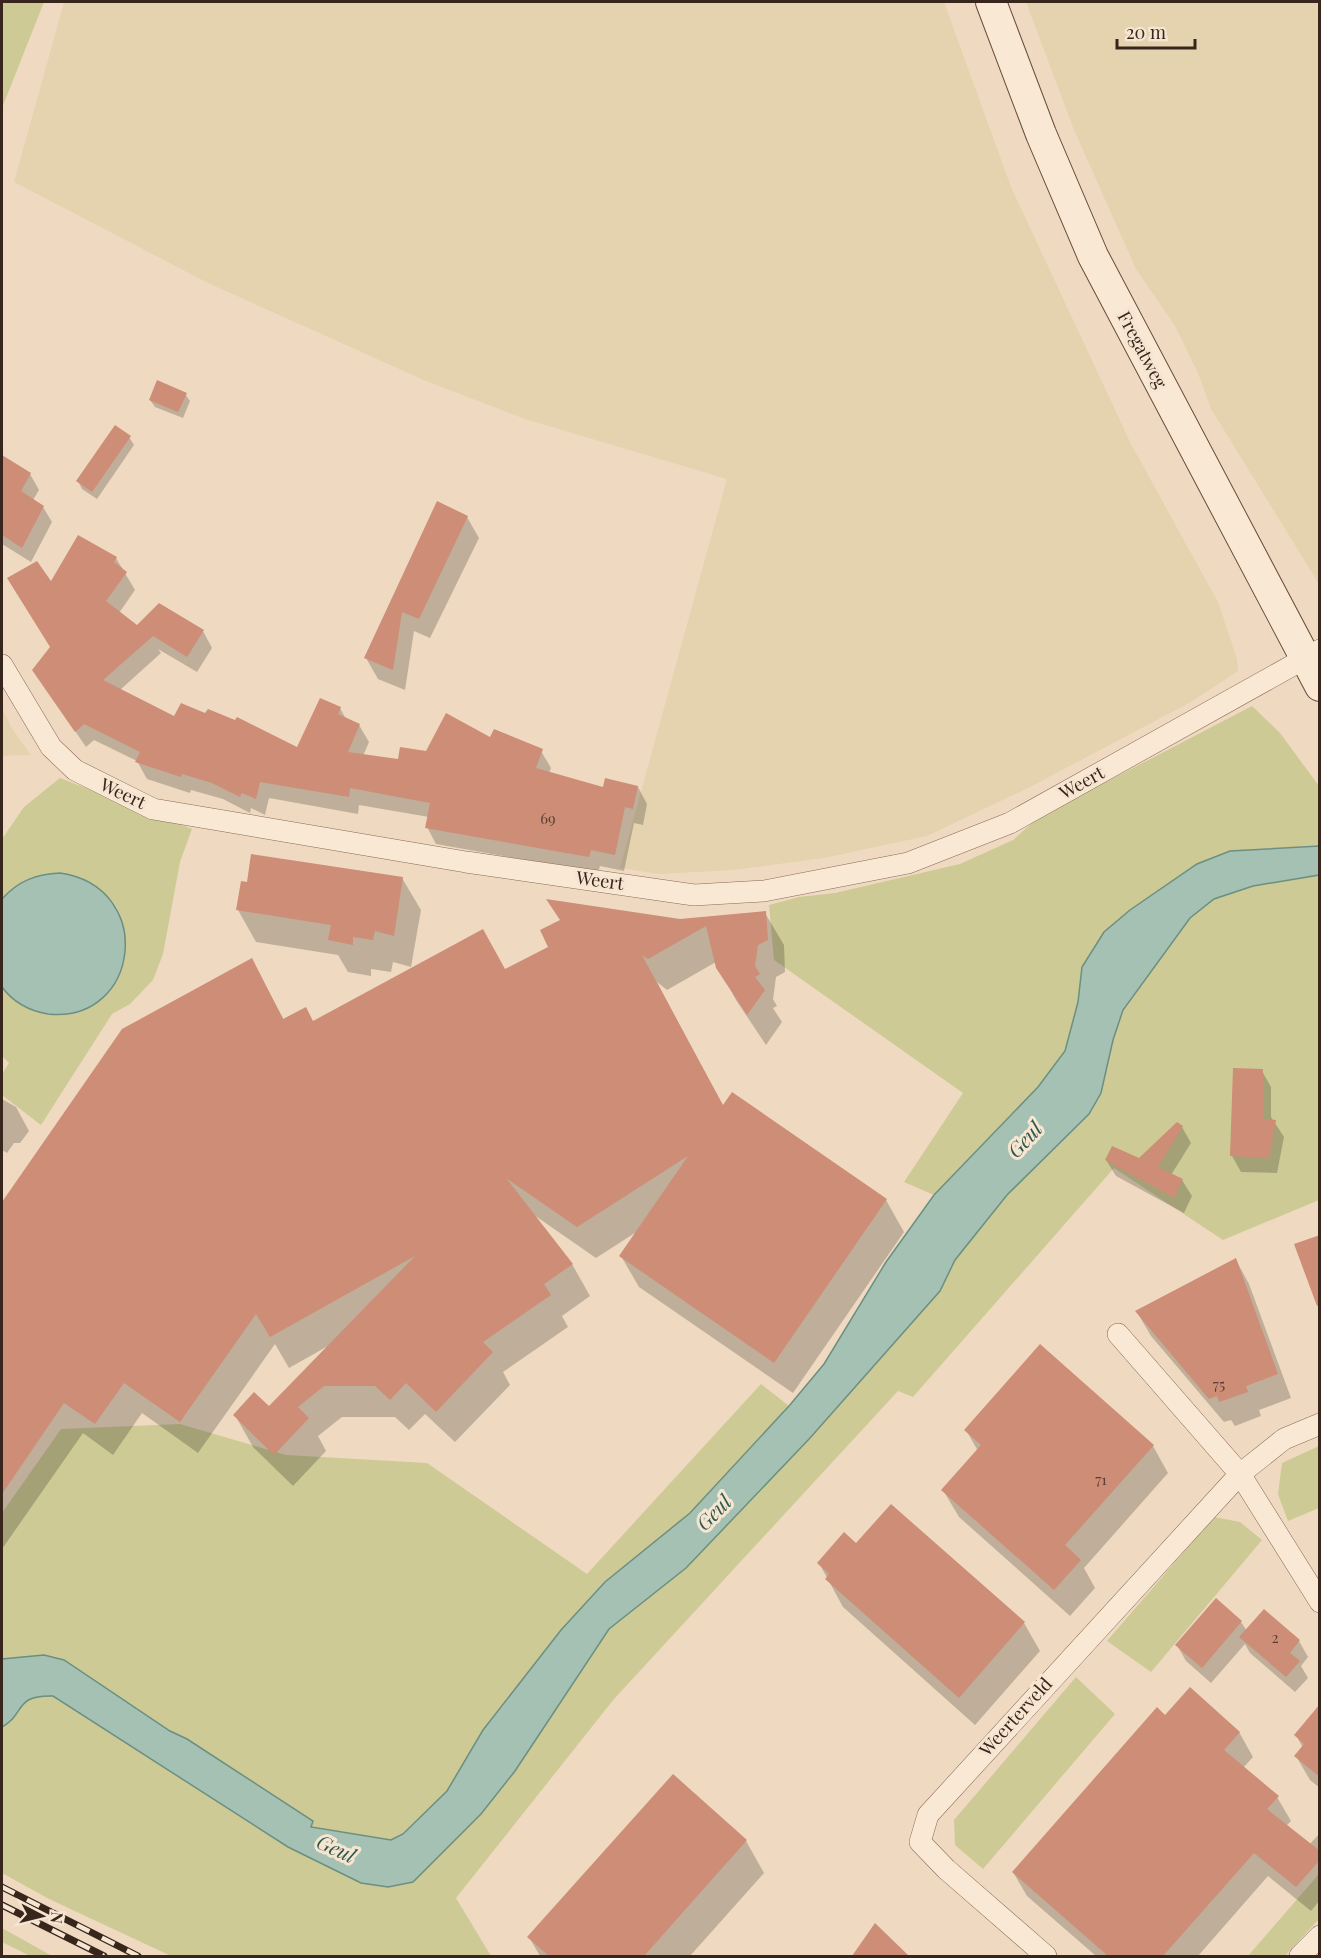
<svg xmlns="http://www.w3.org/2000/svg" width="1321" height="1958" viewBox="0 0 1321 1958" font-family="'Playfair Display',serif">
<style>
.farmland{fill:#e4d3ae}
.green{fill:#cdca95}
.water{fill:#a4c1b4;stroke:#6b8f80;stroke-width:1.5}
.shadow{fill:#0003}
.building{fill:#cd8d76}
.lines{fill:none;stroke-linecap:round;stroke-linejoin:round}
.street-casing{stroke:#886a58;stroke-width:22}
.secondary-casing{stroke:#6a4b3b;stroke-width:32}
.street{stroke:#f9e8d4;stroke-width:21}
.secondary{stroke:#f9e8d4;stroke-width:30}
.rail-casing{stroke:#38261d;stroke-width:7}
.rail{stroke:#f6e5d0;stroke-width:4.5;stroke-dasharray:14;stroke-linecap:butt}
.labels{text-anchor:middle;stroke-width:6;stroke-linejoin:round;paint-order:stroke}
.number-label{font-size:15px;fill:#5d4033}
.street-label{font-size:18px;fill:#38261d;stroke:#f6e5d0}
.water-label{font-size:20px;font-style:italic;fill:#2c584e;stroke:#f6e5d0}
</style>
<rect width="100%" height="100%" fill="#efdac1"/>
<g class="farmland">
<polygon points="64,2 944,2 1011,187 1131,444 1218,602 1237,659 1238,671 1191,702 1030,787 927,836 824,858 733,870 659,874 620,868 727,479 525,419 426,381 208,283 14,182"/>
<polygon points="1026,2 1319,2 1319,584 1211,409 1198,373 1175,326 1136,269 1074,130"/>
<polygon points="2,708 11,727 31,755 2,756"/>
</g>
<g class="green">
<polygon points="2,2 44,2 2,108"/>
<polygon points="1252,706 1280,733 1319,786 1319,846 1230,851 1197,864 1130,910 1104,932 1082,967 1078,1002 1065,1051 1038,1087 934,1195 904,1182 963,1093 774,960 769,905 799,897 835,893 960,864 1013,840 1039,817"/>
<path d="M60 778 192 829 180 862 163 954 153 980 130 1004 112 1014 41 1125 2 1095V1074L9 1063 2 1056V987C20 1010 35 1011 62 1009 69 1009 79 1010 85 1008 124 997 135 937 116 906 110 897 101 892 92 886 59 866 28 870 2 899V839L24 807Z"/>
<polygon points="1319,875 1319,1200 1223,1240 1114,1168 913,1397 898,1391 614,1699 456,1898 491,1956 171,1956 49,1899 2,1873 2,1727 19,1706 34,1696 52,1696 288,1847 453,1841 481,1814 609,1629 686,1568 810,1438 940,1291 955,1260 1007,1195 1089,1114 1123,1010 1190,918 1214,899 1253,886"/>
<polygon points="761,1384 789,1406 690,1513 605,1582 561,1630 483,1730 447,1791 403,1834 391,1840 310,1827 313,1821 187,1739 170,1731 64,1660 44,1655 2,1659 2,1513 61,1429 180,1424 286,1455 427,1463 587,1574"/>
<polygon points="1319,1446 1319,1508 1288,1521 1278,1494 1282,1463"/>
<polygon points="1214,1517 1240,1522 1262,1540 1151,1672 1107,1641"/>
<polygon points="1076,1677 1115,1714 983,1869 955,1845 954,1820"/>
<polygon points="1319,1874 1319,1919 1285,1956 1248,1956"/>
<polygon points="2,1928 52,1956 30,1956 2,1942"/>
</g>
<g class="water">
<path d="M1319 846V875L1253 886 1214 899 1190 918 1123 1010 1113 1040 1101 1093 1089 1114 1007 1195 955 1260 940 1291 810 1438 686 1568 609 1629 515 1771 481 1814 413 1882 388 1887 361 1883 288 1847 53 1696C13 1695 26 1714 2 1727V1659L44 1655 64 1660 170 1731 187 1739 313 1821 311 1827 391 1840 403 1834 447 1791 483 1730 561 1630 605 1582 690 1513 789 1406 824 1364 886 1262 934 1195 1038 1087 1065 1051 1078 1002 1082 967 1104 932 1130 910 1197 864 1230 851Z"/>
<path d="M60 873C157 887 140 1024 48 1014 30 1011 13 1002 2 987V899C18 881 36 874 60 873Z"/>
</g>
<g class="shadow">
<polygon points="185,394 190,401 183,418 155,407 150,400"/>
<polygon points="129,437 134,445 97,499 82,489 78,481"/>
<polygon points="2,457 30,474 39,490 33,500 43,507 52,522 31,562 2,544"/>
<polygon points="467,517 479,538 430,638 414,631 405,690 378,679 366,658"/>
<polygon points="116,558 135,590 119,613 138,626 203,631 212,648 197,672 158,649 161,653 120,690 175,718 298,749 340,708 346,719 359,725 369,742 363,756 399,761 491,739 541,751 551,768 549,773 604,789 638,787 647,804 643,825 634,823 624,871 600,866 598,873 436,844 427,827 429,817 359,805 358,814 269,798 265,815 251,808 250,813 223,799 191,790 190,793 147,779 137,761 94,740 86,747 34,671 51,648 51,584"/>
<polygon points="402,878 421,910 411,967 393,962 391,972 371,969 371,976 348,972 338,955 256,942 238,910"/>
<polygon points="765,913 784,945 785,972 776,977 773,999 777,1006 773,1008 782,1022 766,1045 736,1000 716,962 667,990 657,982 723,1107 886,1200 904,1232 793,1393 639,1287 621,1256 638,1231 596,1258 534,1215 572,1264 590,1296 562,1316 568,1327 503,1372 510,1385 455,1442 425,1414 409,1430 395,1417 342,1417 318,1436 326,1451 293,1486 253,1447 235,1415 269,1408 328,1346 289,1368 275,1344 198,1453 142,1413 113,1455 83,1433 2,1549 2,1203 123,1030 252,960 284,1020 313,1022 680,921"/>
<polygon points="1234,1069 1262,1071 1271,1087 1271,1117 1284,1137 1277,1173 1241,1172 1232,1156"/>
<polygon points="2,1099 16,1107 29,1131 20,1143 14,1143 7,1153 2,1150"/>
<polygon points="1182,1127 1191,1143 1171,1175 1182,1180 1192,1196 1184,1213 1116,1176 1106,1160 1139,1160"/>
<polygon points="1236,1260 1249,1284 1291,1398 1259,1410 1261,1416 1235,1426 1231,1420 1224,1422 1151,1336 1137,1312"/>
<polygon points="966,1430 1153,1446 1168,1473 1084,1568 1095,1588 1070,1616 959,1517 943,1490 978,1451"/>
<polygon points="891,1506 1024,1623 1040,1651 975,1725 843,1607 819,1563 856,1546"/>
<polygon points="1264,1611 1299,1641 1308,1657 1301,1666 1308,1678 1295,1692 1250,1653 1245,1644 1211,1683 1186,1661 1177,1645 1241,1622 1247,1631"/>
<polygon points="1320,1707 1320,1788 1310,1780 1296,1756 1303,1748 1296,1735"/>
<polygon points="1166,1717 1239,1732 1253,1757 1243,1768 1277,1797 1291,1821 1286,1826 1309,1845 1320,1833 1320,1900 1311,1911 1268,1876 1198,1956 1096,1956 1027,1896 1013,1872"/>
<polygon points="673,1776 746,1841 764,1873 690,1956 540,1956 529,1937"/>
<polygon points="897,1947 903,1956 861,1956 858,1951"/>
</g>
<g class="building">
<polygon points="157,380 187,393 178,412 149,400"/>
<polygon points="115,425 131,436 92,492 76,481"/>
<polygon points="2,455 31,473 21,491 44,506 22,548 2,535"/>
<polygon points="437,501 468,516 419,619 402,612 393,670 364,658"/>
<polygon points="78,535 117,557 114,562 127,572 106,601 137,625 159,603 204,630 187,657 150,634 153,636 103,680 174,716 181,703 205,713 208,709 235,720 237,717 297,747 320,698 341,707 338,714 360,724 348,752 398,759 400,747 426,751 446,713 490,737 494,729 543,749 536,768 603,787 605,778 638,786 633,809 625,807 615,855 591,850 589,857 425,828 430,803 350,788 349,797 260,782 256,799 242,793 240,797 212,783 182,774 181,777 135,762 140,752 84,724 75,732 32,670 50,647 7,578 37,561 51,581"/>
<polygon points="251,854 403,877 394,936 375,931 373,940 353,937 353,945 328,940 331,925 236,910 241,881 247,882"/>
<polygon points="546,899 680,919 766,911 768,940 758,945 755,966 760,974 755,977 765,990 747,1015 716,968 706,926 648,959 642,955 723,1105 732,1092 887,1199 774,1363 619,1256 688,1156 577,1227 506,1178 573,1264 544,1284 551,1295 483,1342 493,1352 436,1412 406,1383 390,1400 375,1386 324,1386 298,1407 309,1418 274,1455 233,1415 254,1392 269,1406 415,1256 270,1337 256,1314 180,1422 124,1383 95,1424 64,1403 2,1494 2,1202 122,1029 252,958 283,1019 306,1007 313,1021 483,929 505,969 548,947 540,930 560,920"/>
<polygon points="1233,1068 1263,1069 1263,1119 1276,1120 1269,1158 1230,1156"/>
<polygon points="1177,1122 1183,1126 1158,1167 1183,1179 1174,1198 1105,1160 1112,1146 1139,1158"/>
<polygon points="1320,1235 1320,1305 1317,1306 1294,1244"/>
<polygon points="1236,1258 1278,1374 1246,1386 1248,1392 1219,1402 1217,1396 1209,1399 1135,1311"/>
<polygon points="1040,1344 1154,1445 1065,1545 1081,1560 1054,1590 941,1490 981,1445 964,1430"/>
<polygon points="891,1504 1025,1622 959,1698 825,1579 829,1574 817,1563 844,1532 856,1543"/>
<polygon points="1216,1598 1242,1621 1202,1668 1175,1645"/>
<polygon points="1264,1609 1300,1640 1290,1653 1300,1661 1286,1677 1239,1637"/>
<polygon points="1190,1687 1240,1732 1224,1750 1279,1796 1267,1809 1320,1851 1320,1860 1296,1887 1254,1853 1163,1956 1108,1956 1012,1872 1157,1707 1165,1715"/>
<polygon points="1320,1704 1320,1777 1294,1756 1304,1744 1294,1735"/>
<polygon points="673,1774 747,1840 644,1956 549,1956 527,1937"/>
<polygon points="875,1923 909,1956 852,1956"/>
</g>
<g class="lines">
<defs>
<g id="street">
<polyline points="2,665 51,747 75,770 153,809 466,862 694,895 764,891 908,863 1010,823 1320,650"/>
<polyline points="1118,1334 1240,1474 1320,1602"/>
<polyline points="1046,1956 946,1869 920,1842 928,1815 1240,1474 1284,1439 1320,1424"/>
<polyline points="1300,1956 1320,1936"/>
</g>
<polyline id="secondary" points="991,2 1041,134 1093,256 1320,686"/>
</defs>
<use href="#street" class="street-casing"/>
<use href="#secondary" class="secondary-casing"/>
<use href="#street" class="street"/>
<use href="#secondary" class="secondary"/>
<defs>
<g id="rail">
<polyline points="2,1887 138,1956"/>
<polyline points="2,1905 104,1956"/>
</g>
</defs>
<use href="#rail" class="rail-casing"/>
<use href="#rail" class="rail"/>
</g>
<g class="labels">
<g class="number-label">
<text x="548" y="824">69</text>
<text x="1219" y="1390">75</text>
<text x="1101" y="1485">71</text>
<text x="1275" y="1643">2</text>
</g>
<g class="street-label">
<text transform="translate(1142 350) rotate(62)" y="6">Fregatweg</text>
<text transform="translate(1082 783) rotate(-29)" y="6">Weert</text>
<text transform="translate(123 794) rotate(25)" y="6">Weert</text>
<text transform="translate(600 881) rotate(8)" y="6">Weert</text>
<text transform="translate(1016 1717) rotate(-48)" y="6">Weerterveld</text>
</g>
<g class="water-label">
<text transform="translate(1025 1140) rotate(-47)" y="7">Geul</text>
<text transform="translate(714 1513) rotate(-46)" y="7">Geul</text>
<text transform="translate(336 1849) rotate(25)" y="7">Geul</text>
</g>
</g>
<rect width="1321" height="1958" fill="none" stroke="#38261d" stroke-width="6"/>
<g transform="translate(42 1916) rotate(97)" stroke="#f6e5d0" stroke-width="4.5" paint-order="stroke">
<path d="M0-4.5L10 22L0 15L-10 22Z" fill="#38261d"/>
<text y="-9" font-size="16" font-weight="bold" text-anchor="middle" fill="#38261d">N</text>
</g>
<path d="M1117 39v9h78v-9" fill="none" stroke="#38261d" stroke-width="3"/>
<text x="1126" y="39" font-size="18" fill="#38261d" stroke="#f6e5d0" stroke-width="4.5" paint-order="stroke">20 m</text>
</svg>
